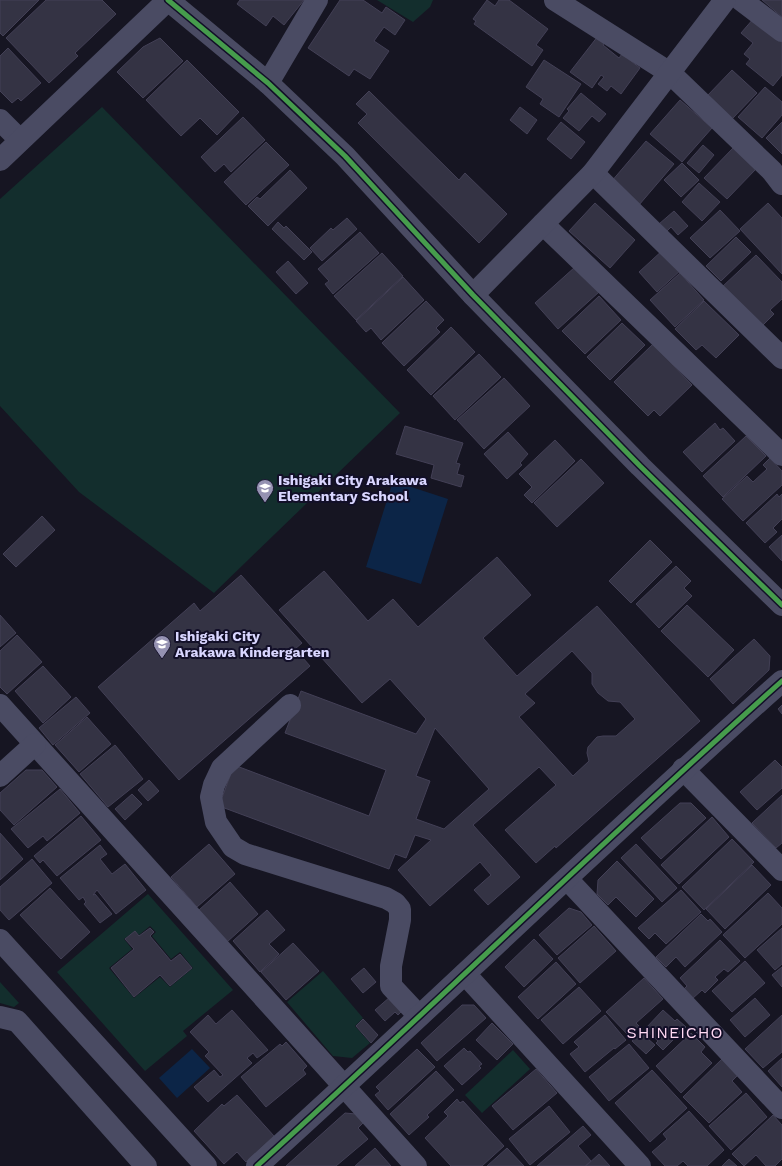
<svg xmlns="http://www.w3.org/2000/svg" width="782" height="1166" viewBox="0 0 782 1166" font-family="'Work Sans',sans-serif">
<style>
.green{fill:#132e2d;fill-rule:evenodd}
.water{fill:#0c2547}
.building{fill:#343344;stroke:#434056;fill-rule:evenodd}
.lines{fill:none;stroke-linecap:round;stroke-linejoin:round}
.minor{stroke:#4a4b63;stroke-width:22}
.cycleway-casing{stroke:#120f28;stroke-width:8}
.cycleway{stroke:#469c4c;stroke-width:5}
.labels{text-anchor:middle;stroke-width:4;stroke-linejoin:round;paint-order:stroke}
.poi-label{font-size:14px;font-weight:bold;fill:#d9d6ff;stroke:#120f28;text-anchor:start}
.quarter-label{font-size:16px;letter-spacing:1px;fill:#ffd8f3;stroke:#120f28}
</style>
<rect width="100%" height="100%" fill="#161522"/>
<g class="green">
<polygon points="377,0 433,0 430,7 413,22"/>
<polygon points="102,107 400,413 214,593 79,492 0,406 0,199"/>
<path d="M148 894 233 990 183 1031 187 1036 145 1071 57 972ZM150 926 156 932 152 936 171 959 180 952 193 968 170 987 160 977 134 998 109 968 132 949 124 939 135 931 139 935Z"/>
<polygon points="323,971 363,1018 355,1026 370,1043 352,1058 333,1056 287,1002"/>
<polygon points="0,982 19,1003 14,1007 0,1003"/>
<polygon points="513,1050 530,1069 482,1113 465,1095"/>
</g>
<g class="water">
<polygon points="393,481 448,499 421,584 366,567"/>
<polygon points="192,1049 210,1068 177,1098 159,1078"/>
</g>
<g class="building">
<polygon points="0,0 39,0 3,36 0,33"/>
<polygon points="46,0 102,0 116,14 75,53 78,56 49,83 6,38"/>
<polygon points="240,0 304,0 284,25 273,16 266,26 237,4"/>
<polygon points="340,0 363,0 382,13 386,7 405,20 395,35 384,27 374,41 389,51 370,79 354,69 349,76 308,48"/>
<polygon points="487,0 495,6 499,0 509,0 548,29 536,45 543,50 532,66 474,24 476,21 473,19"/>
<polygon points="762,0 782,0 782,17"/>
<polygon points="754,18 782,41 782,75 773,86 746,64 750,59 744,54 753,43 741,33"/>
<polygon points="598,36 605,42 603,45 619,58 622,54 640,68 621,94 611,86 607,91 598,84 604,77 601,75 592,88 570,72"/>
<polygon points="160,38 183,61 143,98 117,72 143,47"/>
<polygon points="8,48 41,83 21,101 18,98 12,103 0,91 0,56"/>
<polygon points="187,60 239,112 217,135 200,118 181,136 146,100"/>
<polygon points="544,60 581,84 559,117 540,104 543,99 526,87"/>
<polygon points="732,70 757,93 732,119 707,96"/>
<polygon points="765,87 782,102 782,115 762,138 738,117"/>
<polygon points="369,91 459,180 465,173 507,214 479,243 358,123 367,114 356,104"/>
<polygon points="581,93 606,114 599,122 592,116 579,131 563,118 569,111 567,109"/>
<polygon points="680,100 712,128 682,162 650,134"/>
<polygon points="520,107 537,120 527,134 510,120"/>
<polygon points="243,117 265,140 231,172 224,164 215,172 201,157"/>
<polygon points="561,122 585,142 571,159 547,139"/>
<polygon points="782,122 782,154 766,138"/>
<polygon points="646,141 674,164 639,205 611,182"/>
<polygon points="266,142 289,165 246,205 224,182"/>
<polygon points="703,145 714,155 699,173 687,163"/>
<polygon points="734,147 756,169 727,199 704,178"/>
<polygon points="682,163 699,180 681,197 664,180"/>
<polygon points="290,170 307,188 268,226 248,206 257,197 260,199"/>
<polygon points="699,183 720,202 702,221 682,202"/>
<polygon points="595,203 635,240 610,268 569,231"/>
<polygon points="768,203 782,218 782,274 740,229"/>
<polygon points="720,210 740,231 710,258 690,238"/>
<polygon points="674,211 688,226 678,235 671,227 666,232 659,224"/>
<polygon points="347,218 357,229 322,261 310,248 331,228 333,230"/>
<polygon points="278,222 284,228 286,226 312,252 304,260 272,229"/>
<polygon points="360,232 379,253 333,294 325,284 329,281 318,269"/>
<polygon points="736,237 751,252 721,281 706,266"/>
<polygon points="664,249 682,269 657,292 639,272"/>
<polygon points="382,253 403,276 356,320 334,296"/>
<polygon points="756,255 782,282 782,299 770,310 774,314 761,327 722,287"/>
<polygon points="288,261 308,283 296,294 276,272"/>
<polygon points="575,267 599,292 558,329 535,303"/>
<polygon points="680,273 704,300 675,327 650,300"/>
<polygon points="403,277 424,300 381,340 371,328 366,332 356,321"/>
<polygon points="599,296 621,320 585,354 562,331"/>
<polygon points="426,301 444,320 436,328 440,332 404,366 382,343"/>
<polygon points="704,301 739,335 716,358 702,345 696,350 675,329"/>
<polygon points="622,323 645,345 610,380 587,357"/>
<polygon points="451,327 475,352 431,395 407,370"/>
<polygon points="653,344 692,385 660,416 654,410 648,416 614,382"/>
<polygon points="479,354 501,377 455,420 433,396"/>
<polygon points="504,378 530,406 484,449 457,420"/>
<polygon points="715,423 720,430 723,428 735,441 702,472 683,452"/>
<polygon points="405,426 463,443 456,463 460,464 457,474 464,476 461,487 431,478 434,465 396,454"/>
<polygon points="508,432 528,454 520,463 522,465 507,479 484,454"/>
<polygon points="746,436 766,456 723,497 703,476"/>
<polygon points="555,440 575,461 532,503 524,495 532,487 519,474"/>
<polygon points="770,458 782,471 782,485 743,521 722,499 747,476 753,482 767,469 763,465"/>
<polygon points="581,459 604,483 557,527 534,503"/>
<polygon points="777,494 779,497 782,494 782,519 773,528 777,532 765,543 746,523"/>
<polygon points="42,516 55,530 16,567 3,554"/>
<polygon points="782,535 782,561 769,547"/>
<polygon points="650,540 672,562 631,603 609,581"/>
<path d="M497 557 531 595 483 638 517 676 597 606 700 721 556 848 555 846 536 863 505 830 556 785 539 767 473 825 520 877 488 905 474 890 491 875 480 862 430 906 398 870 431 840 415 835 406 858 395 854 389 869 219 806 234 765 369 816 386 770 285 733 301 691 416 734 426 719 390 679 362 703 279 610 324 571 368 621 393 599 418 627ZM572 651 592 673V684L598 693 608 701 620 702 635 719 616 736H603L597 737 588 747 587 753 589 761 573 776 519 717 535 703 525 694ZM435 728 489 789 444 829 416 819 430 781 416 776Z"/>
<polygon points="676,566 691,581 684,588 692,596 659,628 636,604"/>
<polygon points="241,575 302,643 295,649 310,666 179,780 98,687 194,603 200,611"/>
<polygon points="687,605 734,650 708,677 661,631"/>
<polygon points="0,615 16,633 0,647"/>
<polygon points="17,635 42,662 7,694 0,687 0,651"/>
<polygon points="754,639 770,656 769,670 733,704 710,679"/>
<polygon points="43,666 71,697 43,723 15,691"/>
<polygon points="76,697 90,713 53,745 39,728"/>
<polygon points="782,705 782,714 778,709"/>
<polygon points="87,717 111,744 79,772 55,745"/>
<polygon points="115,745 143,779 108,807 80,774"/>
<polygon points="775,760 782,767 782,788 757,810 740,792"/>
<polygon points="26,770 42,770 57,787 14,825 0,810 0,793"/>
<polygon points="149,780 159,791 148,801 138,790"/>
<polygon points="60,789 80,813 47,841 43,836 28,848 11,829"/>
<polygon points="132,794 142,804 125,820 115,809"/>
<polygon points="782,795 782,843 776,848 752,823"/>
<polygon points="680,803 691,803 706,818 661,859 641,838"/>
<polygon points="81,816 101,840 57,876 43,860 40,863 34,856"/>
<polygon points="712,817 729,837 679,884 661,865"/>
<polygon points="0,833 23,859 0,880"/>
<polygon points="732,839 754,862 704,910 682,887"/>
<polygon points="209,844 235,874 197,907 171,877"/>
<polygon points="636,844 677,888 662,902 621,858"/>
<polygon points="100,845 107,854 100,859 112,874 125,864 146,890 116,914 97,890 93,895 95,894 112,914 100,923 84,904 86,902 83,897 79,900 60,878"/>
<polygon points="32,859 52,883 9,920 0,910 0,887"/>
<polygon points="617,861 654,899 636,917 616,897 608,905 597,894 598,880"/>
<polygon points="752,865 771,885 725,929 706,909"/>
<polygon points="230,882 258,914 227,942 199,910"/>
<polygon points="50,888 90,932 61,959 20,915"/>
<polygon points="681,890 701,912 666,944 655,933 649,939 638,928"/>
<polygon points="768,893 782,908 782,924 745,958 723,935"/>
<polygon points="569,908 581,912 592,925 557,955 539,935"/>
<polygon points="267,910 285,930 269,944 279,954 260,972 233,941"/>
<polygon points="701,914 708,921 710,919 722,932 685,967 676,957 666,967 656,957"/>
<polygon points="594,926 616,951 580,983 558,958"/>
<polygon points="150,928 154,932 150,936 171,961 180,954 192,968 170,986 160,975 134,997 111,968 134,949 125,939 135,931 139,936"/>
<polygon points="782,928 782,964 775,970 757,950"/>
<polygon points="534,939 553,959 524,987 505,967"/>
<polygon points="720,940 740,961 728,972 724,969 715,977 718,980 705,993 702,990 692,999 683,990 687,986 680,978"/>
<polygon points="293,943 319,971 286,1000 261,972"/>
<polygon points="745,961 765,983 732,1012 712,991"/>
<polygon points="556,962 576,984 538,1019 518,997"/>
<polygon points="782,967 782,987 772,975"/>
<polygon points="364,968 376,982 363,993 351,979"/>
<polygon points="644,978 663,999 636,1023 639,1026 629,1036 606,1012"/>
<polygon points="579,987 601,1011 563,1044 541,1020"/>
<polygon points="390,997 402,1011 398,1015 395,1012 385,1021 375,1010"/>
<polygon points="755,998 770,1015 745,1037 730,1020"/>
<polygon points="462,1005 474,1005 486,1018 437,1061 421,1043"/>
<polygon points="232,1010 268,1050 257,1058 253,1053 247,1058 252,1063 208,1102 194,1087 214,1070 220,1077 223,1075 205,1056 209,1052 190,1032 208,1015 216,1024"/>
<polygon points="663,1010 675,1021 677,1019 686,1027 663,1050 656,1043 658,1041 645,1029"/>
<polygon points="605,1015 626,1040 615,1049 614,1048 585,1072 570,1054 579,1047 574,1042"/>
<polygon points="782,1015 782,1052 763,1068 745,1049"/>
<polygon points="363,1019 378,1035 371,1043 356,1026"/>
<polygon points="492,1023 513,1044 497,1060 476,1040"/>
<polygon points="640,1032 655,1045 646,1054 632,1041"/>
<polygon points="691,1033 705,1047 701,1052 712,1063 681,1093 656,1066"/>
<polygon points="286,1042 307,1066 303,1070 306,1074 266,1107 241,1077 280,1044 282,1046"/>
<polygon points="629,1044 649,1068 609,1101 589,1077"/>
<polygon points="464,1048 468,1052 470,1051 482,1064 479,1066 481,1068 462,1085 444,1066"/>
<polygon points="417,1049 435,1067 388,1110 375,1095 380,1091 376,1087"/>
<polygon points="782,1058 782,1087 768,1071"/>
<polygon points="722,1059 738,1075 732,1081 742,1092 709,1123 683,1097"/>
<polygon points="536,1069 557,1093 513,1130 492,1106"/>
<polygon points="652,1070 687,1108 650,1142 615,1103"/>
<polygon points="436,1071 454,1090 427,1115 429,1117 409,1135 390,1114"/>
<polygon points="746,1093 767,1117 731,1150 709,1126"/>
<polygon points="237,1095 274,1136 246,1162 237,1152 224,1164 194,1131 222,1104 224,1106"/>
<polygon points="457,1099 460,1103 463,1101 504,1146 482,1166 451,1166 425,1138 448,1116 444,1112"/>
<polygon points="549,1106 570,1132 530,1165 509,1139"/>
<polygon points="689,1111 724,1150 707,1166 688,1166 683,1161 677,1166 665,1166 652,1152 667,1139 663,1134"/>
<polygon points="345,1113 356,1114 363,1123 358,1128 368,1139 336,1166 286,1166"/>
<polygon points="773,1115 782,1125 782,1159 775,1166 766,1166 756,1155 744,1166 732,1154"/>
<polygon points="583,1126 591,1135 578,1146 591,1161 585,1166 537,1166"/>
<polygon points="375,1148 391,1166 355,1166"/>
<polygon points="507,1148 524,1166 487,1166"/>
<polygon points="599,1154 610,1166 586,1166"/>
<polygon points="729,1159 737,1166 722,1166"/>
</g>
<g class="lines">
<g class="minor">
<polyline points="168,0 268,83 345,156 473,295 640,466 782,605"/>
<polyline points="555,0 670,73 772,171 782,184"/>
<polyline points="741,0 782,31"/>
<polyline points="268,83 317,0"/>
<polyline points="0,120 20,140"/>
<polyline points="0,160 168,0"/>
<polyline points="593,173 782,358"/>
<polyline points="543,224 782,455"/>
<polyline points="473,295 593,173 725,0"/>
<polyline points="0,705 416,1166"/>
<polyline points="290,705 222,768 214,785 211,797 216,822 233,847 245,854 386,898 395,903 400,909 400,920 391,966 391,986 419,1016"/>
<polyline points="683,769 782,870"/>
<polyline points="0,776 35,744"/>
<polyline points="567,879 782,1108"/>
<polyline points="0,940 206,1166"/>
<polyline points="465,974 640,1166"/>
<polyline points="0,1017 17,1021 146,1166"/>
<path d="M257 1166C434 1006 604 839 782 681"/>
</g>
<defs>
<g id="cycleway">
<polyline points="168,0 268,83 345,156 473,295 640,466 782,605"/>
<path d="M257 1166C434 1006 604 839 782 681"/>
</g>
</defs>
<use href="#cycleway" class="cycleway-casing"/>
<use href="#cycleway" class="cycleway"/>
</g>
<defs>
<symbol id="school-pin" viewBox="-11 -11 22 30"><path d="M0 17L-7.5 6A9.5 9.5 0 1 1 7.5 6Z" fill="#9592b2" stroke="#120f28"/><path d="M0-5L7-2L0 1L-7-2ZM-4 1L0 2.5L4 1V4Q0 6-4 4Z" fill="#fff"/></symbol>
</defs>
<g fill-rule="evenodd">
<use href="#school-pin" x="255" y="478" width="20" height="27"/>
<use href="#school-pin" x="152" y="634" width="20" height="27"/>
</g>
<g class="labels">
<g class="poi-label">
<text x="278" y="485">Ishigaki City Arakawa<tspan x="278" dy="16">Elementary School</tspan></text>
<text x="175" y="641">Ishigaki City<tspan x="175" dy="16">Arakawa Kindergarten</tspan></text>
</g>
<g class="quarter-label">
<text x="675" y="1038">SHINEICHO</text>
</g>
</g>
</svg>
